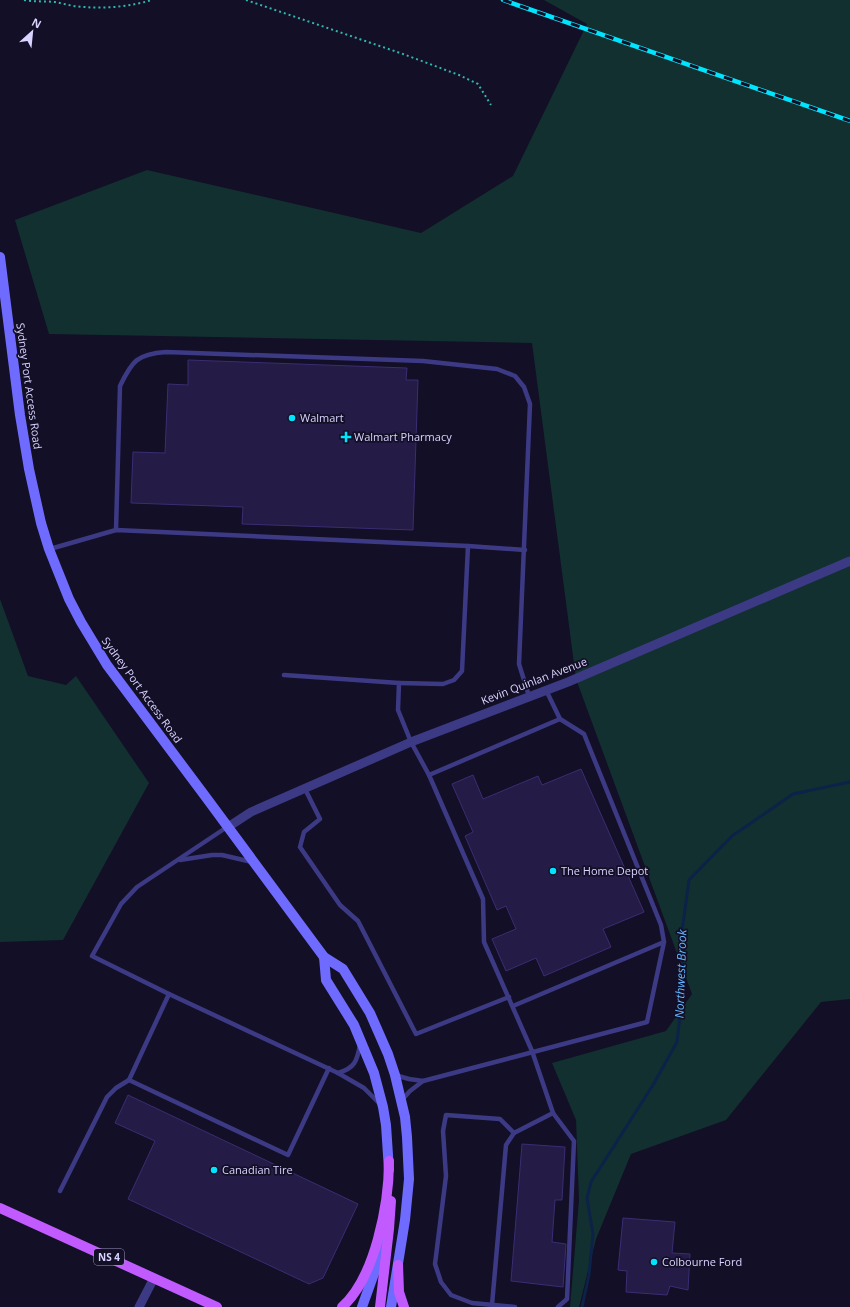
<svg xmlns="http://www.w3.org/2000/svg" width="850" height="1307" viewBox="0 0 850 1307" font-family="'Open Sans',sans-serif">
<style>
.green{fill:#12302f}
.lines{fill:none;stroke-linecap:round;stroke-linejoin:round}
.stream{stroke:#0c2248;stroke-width:3}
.building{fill:#241b47;stroke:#3b2d73}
.path{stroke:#2fb8b0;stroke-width:2;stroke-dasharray:2 3;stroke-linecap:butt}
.service{stroke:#3d3a85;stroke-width:4.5}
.minor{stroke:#3d3a85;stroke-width:9}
.secondary{stroke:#6f6bff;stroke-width:10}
.primary{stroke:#c25bff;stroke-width:10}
.rail-casing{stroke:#00e5ff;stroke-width:4.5}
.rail{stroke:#130f26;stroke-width:3;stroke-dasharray:9;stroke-linecap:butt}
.poi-dot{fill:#00e5ff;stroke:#130f26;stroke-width:1.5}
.labels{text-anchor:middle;stroke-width:3.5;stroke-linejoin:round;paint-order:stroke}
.shield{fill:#130f26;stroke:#9e99be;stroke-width:1}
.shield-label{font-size:10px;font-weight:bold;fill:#d9d4ff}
.street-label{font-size:11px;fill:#d9d4ff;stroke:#130f26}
.poi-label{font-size:11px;fill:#d9d4ff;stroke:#130f26;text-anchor:start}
.water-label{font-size:12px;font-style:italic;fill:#62b6ff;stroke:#130f26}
</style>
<rect width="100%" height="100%" fill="#130f26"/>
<g class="green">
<polygon points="544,0 850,0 850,999 821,1002 726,1120 631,1154 596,1239 579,1307 570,1307 579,1200 576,1120 552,1063 666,1031 692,994 576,679 532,343 49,334 15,220 147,170 421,233 513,176 587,24"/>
<polygon points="0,599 28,676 66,685 76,676 149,783 63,940 0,942"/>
</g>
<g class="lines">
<polyline class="stream" points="582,1307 589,1275 593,1234 587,1198 591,1182 653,1085 677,1042 683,990 681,939 689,880 732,836 793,794 850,782"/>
</g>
<g class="building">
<polygon points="188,360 407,368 406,380 418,380 413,530 242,524 243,507 131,503 133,452 165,453 168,384 188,385"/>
<polygon points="581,769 644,912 603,929 611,947 544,976 536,958 506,971 492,939 516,929 506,906 497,910 465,836 473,832 452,784 473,775 483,799 538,776 542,785"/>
<polygon points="128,1095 358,1204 323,1278 309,1284 128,1199 155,1141 115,1123"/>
<polygon points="522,1144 565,1147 562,1200 555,1200 552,1242 566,1244 563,1287 511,1281"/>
<polygon points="623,1218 675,1222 672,1253 690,1254 688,1290 670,1286 667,1295 626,1292 627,1271 618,1270"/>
</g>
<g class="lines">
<g class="path">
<path d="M24 0C35 2 45 1 55 2 65 4 75 7 85 7 107 9 132 6 152 0"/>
<polyline points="246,0 403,54 459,75 478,84 491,105"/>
</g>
<g class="service">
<path d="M116 530 120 386C132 361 137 354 166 352L423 361 497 369 515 376 524 387 530 404 519 664 529 696"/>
<polyline points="50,549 116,530 468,546 525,550"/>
<polyline points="284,675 399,683 398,710 411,742 429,775 483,899 484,942 532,1051 553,1113 574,1141 567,1299 558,1307"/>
<polyline points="399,683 443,684 454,680 462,671 468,546"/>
<polyline points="429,775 560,719"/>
<polyline points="305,789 320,819 304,832 300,847 340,905 358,921 416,1034 509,997"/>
<polyline points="227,827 137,887 121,904 92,956 169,994 338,1073 364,1088 379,1103"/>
<polyline points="180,860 212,855 222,855 252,862"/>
<polyline points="169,994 129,1080 288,1155 329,1068"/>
<polyline points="513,1006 664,942"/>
<path d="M338 1073C355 1068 357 1061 360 1045"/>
<polyline points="395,1075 409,1079 423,1081"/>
<polyline points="401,1101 410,1091 423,1081 647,1022 664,942 661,925 584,734 560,719 546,690"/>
<polyline points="60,1191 107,1097 116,1088 129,1080"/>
<polyline points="492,1305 506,1145 514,1133"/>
<polyline points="515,1307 472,1303 451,1295 441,1282 435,1264 446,1176 443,1131 446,1115 500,1119 514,1133 553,1113"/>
</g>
<g class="minor">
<polyline points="228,827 251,812 411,742 568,682 850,561"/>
<polyline points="139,1307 154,1278"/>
</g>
<g class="secondary">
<polyline points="0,257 20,415 29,469 41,523 49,549 69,599 81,622 107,665 205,796 324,957 343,969 370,1013 388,1054 395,1075 405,1117 407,1137 409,1179 405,1220 391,1307"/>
<polyline points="324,957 326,980 354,1025 374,1073 383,1107 386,1125 389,1170"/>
<polyline points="362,1307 376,1268 385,1229"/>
</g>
<g class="primary">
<polyline points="0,1208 217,1307"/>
<polyline points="398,1265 399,1292 404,1307"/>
<path d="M342 1307C375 1278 389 1204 389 1161"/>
<polyline points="380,1307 389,1229 391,1201"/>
</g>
<defs>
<polyline id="rail" points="503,0 850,121"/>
</defs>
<use href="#rail" class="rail-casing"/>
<use href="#rail" class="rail"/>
</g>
<g class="poi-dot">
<circle cx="292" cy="418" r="4"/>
<path d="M344 431h4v4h4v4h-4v4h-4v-4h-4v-4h4z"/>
<circle cx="553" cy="871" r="4"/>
<circle cx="214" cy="1170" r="4"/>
<circle cx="654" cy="1262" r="4"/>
</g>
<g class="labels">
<rect class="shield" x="94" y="1249" width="30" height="16" rx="3"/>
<g class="shield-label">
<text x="109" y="1261">NS 4</text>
</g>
<g class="street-label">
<text transform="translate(29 386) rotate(82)" y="4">Sydney Port Access Road</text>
<text transform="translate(534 681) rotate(-21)" y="4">Kevin Quinlan Avenue</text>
<text transform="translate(142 690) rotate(54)" y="4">Sydney Port Access Road</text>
</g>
<g class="poi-label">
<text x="300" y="422">Walmart</text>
<text x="354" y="441">Walmart Pharmacy</text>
<text x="561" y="875">The Home Depot</text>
<text x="222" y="1174">Canadian Tire</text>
<text x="662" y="1266">Colbourne Ford</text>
</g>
<g class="water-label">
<text transform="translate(681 974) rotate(-88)" y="4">Northwest Brook</text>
</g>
</g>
<g transform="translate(32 32) rotate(27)" stroke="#130f26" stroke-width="3" paint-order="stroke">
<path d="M0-3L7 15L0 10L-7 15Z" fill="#d9d4ff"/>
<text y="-6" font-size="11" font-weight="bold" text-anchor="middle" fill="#d9d4ff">N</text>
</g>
</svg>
